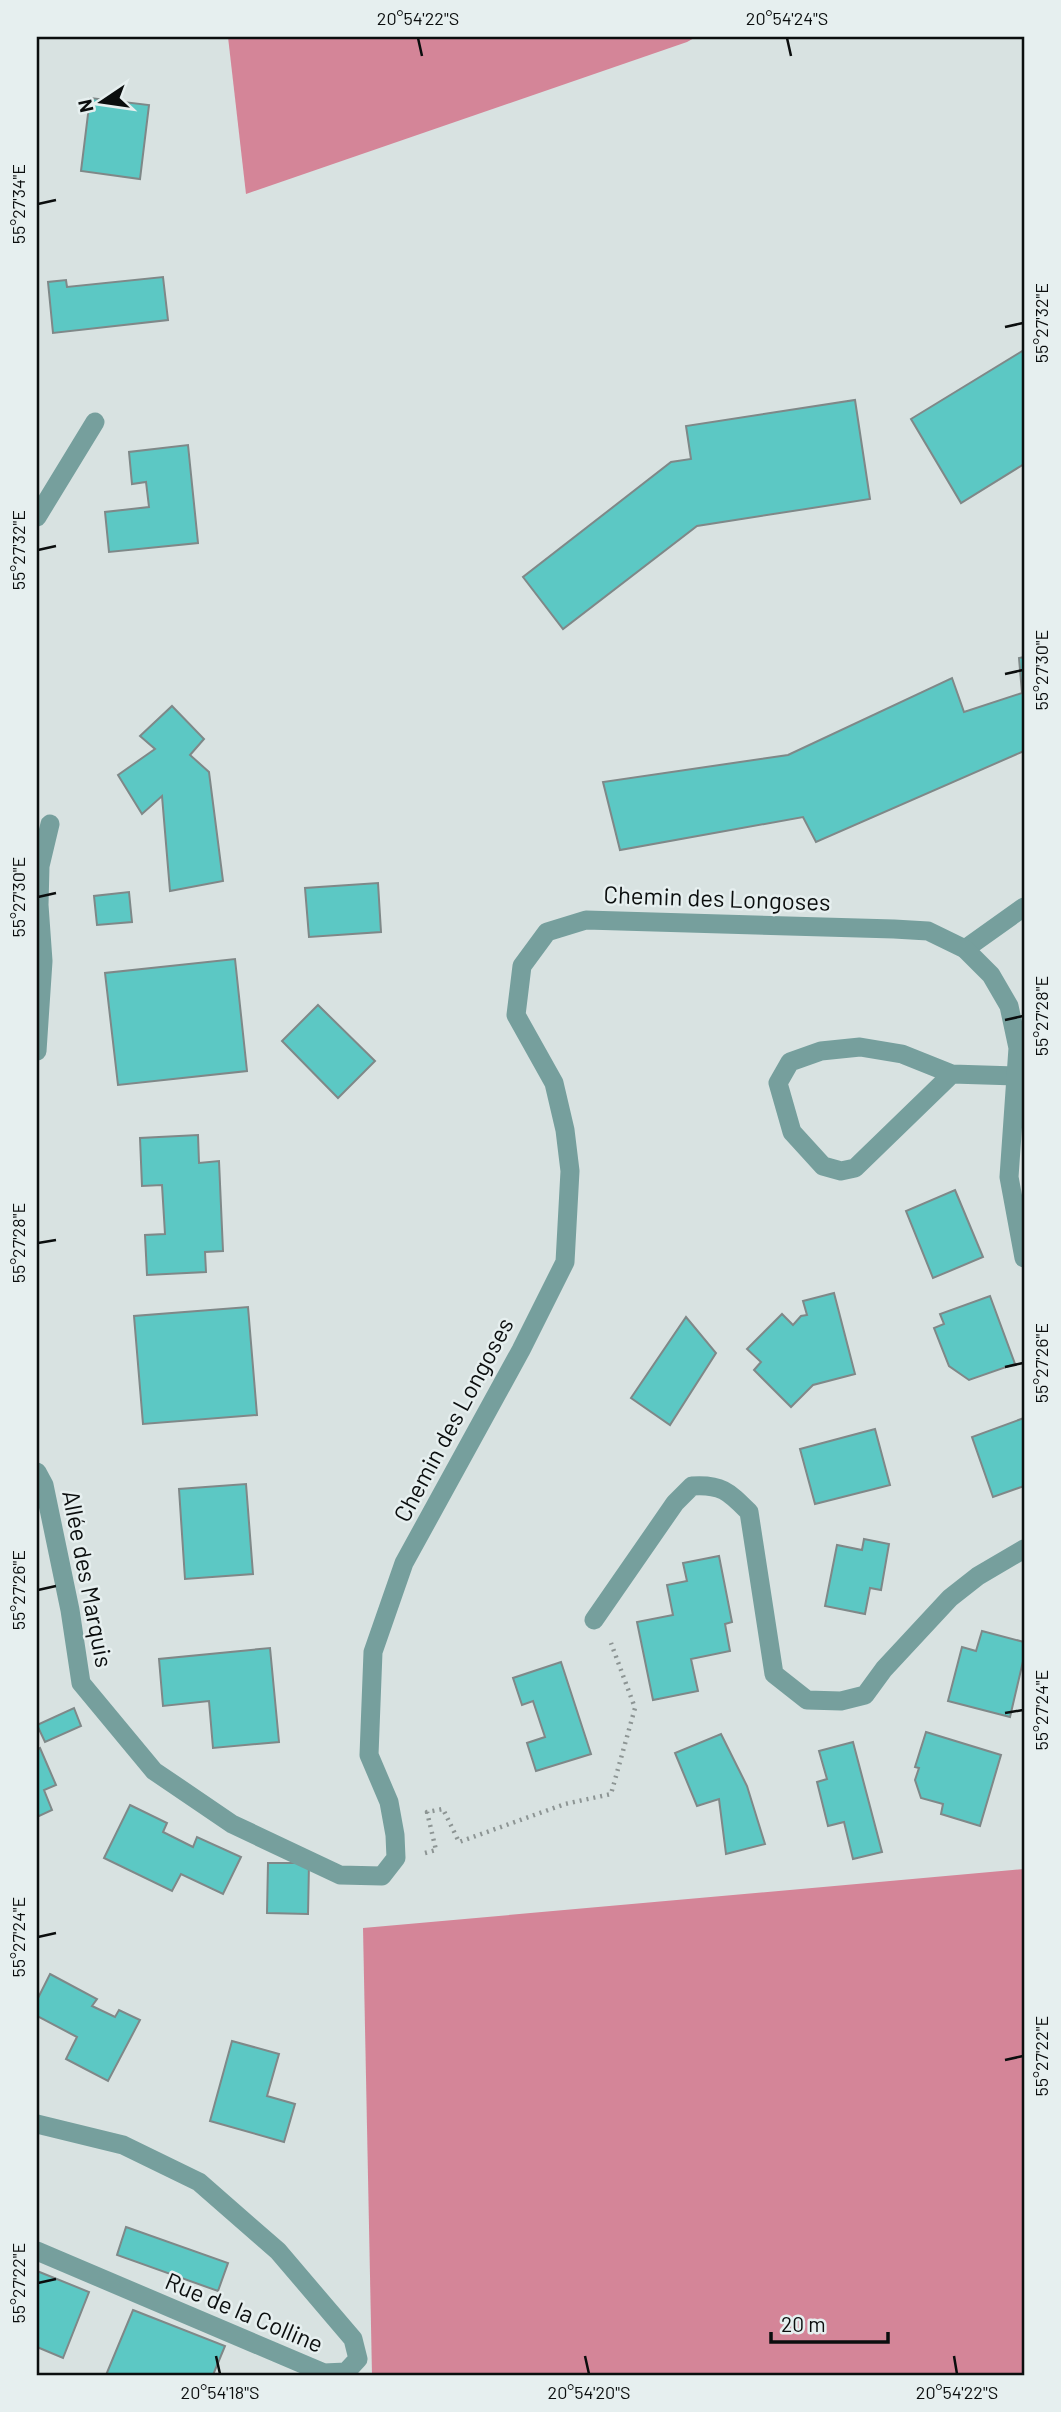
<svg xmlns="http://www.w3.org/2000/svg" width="1061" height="2412" viewBox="0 0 1061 2412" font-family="Barlow,sans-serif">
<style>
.forest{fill:#d48598}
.building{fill:#5cc8c4;stroke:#7f8888;stroke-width:2}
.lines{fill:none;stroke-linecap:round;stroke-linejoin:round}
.path{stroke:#8d9594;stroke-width:4.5;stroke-dasharray:2 5;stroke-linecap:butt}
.service{stroke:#769f9d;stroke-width:19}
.minor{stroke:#769f9d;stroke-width:19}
.ticks{fill:none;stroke:#0b0e0e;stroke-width:2.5}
.labels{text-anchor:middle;stroke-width:5;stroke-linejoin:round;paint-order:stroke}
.street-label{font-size:24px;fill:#0b0e0e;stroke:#e6efef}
.neatline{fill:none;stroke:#0b0e0e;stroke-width:2.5}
.ticks-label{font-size:18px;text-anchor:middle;fill:#0b0e0e}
</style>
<rect width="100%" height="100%" fill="#d8e2e1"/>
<g class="forest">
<polygon points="228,37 696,37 687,42 246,194"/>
<polygon points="1024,1869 1024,2375 372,2375 363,1928"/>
</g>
<g class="building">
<polygon points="90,98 149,105 140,179 81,171"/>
<polygon points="163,277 168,320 53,333 48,282 66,280 67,287"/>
<polygon points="1024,350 1024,464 961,503 911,419"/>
<polygon points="855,400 870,499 697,526 563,629 523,577 671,462 691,459 686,426"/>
<polygon points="188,445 198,543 109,552 105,512 149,507 146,482 132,484 129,452"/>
<polygon points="1024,657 1024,751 816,842 803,817 620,850 603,782 788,755 952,678 964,712 1022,693 1019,658"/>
<polygon points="172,706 204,739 190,755 209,772 223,881 170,891 162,796 142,814 118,775 155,749 140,736"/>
<polygon points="378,883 381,932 309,937 305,888"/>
<polygon points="129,892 132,922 97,925 94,896"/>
<polygon points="235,959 247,1071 118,1085 105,973"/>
<polygon points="318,1005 375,1061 338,1098 282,1041"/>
<polygon points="198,1135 199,1163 219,1161 223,1251 205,1252 206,1272 147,1275 145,1235 165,1234 162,1185 142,1186 140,1138"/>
<polygon points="955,1190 983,1257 933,1278 906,1211"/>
<polygon points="834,1293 855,1374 813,1385 791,1407 754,1370 761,1362 747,1349 782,1314 793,1325 801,1316 807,1315 803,1301"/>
<polygon points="990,1296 1015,1364 969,1380 949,1366 934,1328 944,1324 940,1314"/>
<polygon points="248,1307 257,1415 143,1424 134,1316"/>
<polygon points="686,1317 716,1353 670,1425 631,1398"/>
<polygon points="1024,1418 1024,1486 993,1497 972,1437"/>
<polygon points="875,1429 890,1485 815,1504 800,1449"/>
<polygon points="246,1484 253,1574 185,1579 179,1489"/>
<polygon points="864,1539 889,1544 881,1590 870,1588 865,1614 825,1606 837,1545 862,1550"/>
<polygon points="719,1556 732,1622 725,1624 730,1651 691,1659 698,1691 653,1700 637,1622 673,1615 667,1585 687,1581 683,1563"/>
<polygon points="982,1631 1024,1642 1024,1657 1010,1717 948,1701 962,1647 976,1651"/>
<polygon points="270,1648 279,1742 213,1748 209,1701 163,1706 159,1659"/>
<polygon points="561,1662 591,1754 536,1771 527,1743 545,1737 533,1701 522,1705 513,1678"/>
<polygon points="74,1708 81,1726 45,1742 37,1725"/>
<polygon points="926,1732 1001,1755 980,1826 941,1814 943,1804 921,1798 915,1780 919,1768 915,1767"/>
<polygon points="721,1734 747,1786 765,1844 726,1854 719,1799 697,1806 675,1753"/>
<polygon points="853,1742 882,1852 853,1859 844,1822 828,1826 817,1782 827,1779 819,1751"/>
<polygon points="40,1748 56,1785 44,1790 52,1810 37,1817 37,1750"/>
<polygon points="130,1805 167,1823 163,1832 193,1847 197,1837 241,1857 223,1894 181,1874 172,1891 104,1858"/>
<polygon points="268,1863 309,1863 308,1914 267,1913"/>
<polygon points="50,1974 97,1999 92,2006 115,2017 119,2010 140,2020 108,2081 66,2059 77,2037 37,2016 37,2000"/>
<polygon points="232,2041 279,2054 267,2096 295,2104 284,2142 210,2121"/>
<polygon points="126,2227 228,2263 218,2291 117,2255"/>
<polygon points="37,2271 89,2292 63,2358 37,2347"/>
<polygon points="133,2310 225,2346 213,2375 106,2375"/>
</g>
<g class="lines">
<polyline class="path" points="425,1853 436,1850 427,1812 443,1809 459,1842 565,1804 611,1794 635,1708 611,1643"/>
<polyline class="service" points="952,1074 855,1168 841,1171 823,1166 792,1132 778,1083 790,1062 821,1051 860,1047 902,1054 952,1074 1016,1076"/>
<g class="minor">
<polyline points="37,517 95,422"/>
<polyline points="965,949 1024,907"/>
<polyline points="37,1051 43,961 39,905 40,866 50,824"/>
<polyline points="37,1472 44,1485 70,1610 81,1683 154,1771 232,1824 340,1875 382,1876 396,1858 395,1835 389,1802 369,1755 373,1652 404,1563 521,1350 565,1262 570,1171 565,1130 554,1083 516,1015 522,966 547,932 586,920 894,929 928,931 965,949 991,975 1009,1006 1018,1048 1009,1177 1024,1258"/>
<path d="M594 1620 675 1503 692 1486C722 1484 729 1492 749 1512L774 1674 807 1700 841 1701 865 1695 884 1669 950 1598 978 1576 1024 1549"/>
<polyline points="37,2124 123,2145 199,2182 278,2251 353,2339 358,2359 346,2372 324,2373 37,2251"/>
</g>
</g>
<path class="ticks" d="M418 38 422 56M787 38 791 56M38 204 56 200M1005 327 1023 323M38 550 56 546M1005 674 1023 670M38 897 56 893M1005 1020 1023 1016M38 1243 56 1240M1005 1367 1023 1363M38 1590 56 1586M1005 1713 1023 1710M38 1937 56 1933M1005 2060 1023 2056M38 2283 56 2279M216 2356 220 2374M585 2356 589 2374M954 2356 957 2374"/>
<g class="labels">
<g class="street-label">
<text transform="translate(717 899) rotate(2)" y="8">Chemin des Longoses</text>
<text transform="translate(454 1420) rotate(-62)" y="8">Chemin des Longoses</text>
<text transform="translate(87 1579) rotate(79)" y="8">Allée des Marquis</text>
<text transform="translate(244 2313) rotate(23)" y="8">Rue de la Colline</text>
</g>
</g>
<rect width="1061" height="2412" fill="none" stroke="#e6efef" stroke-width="77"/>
<g transform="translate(102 102) rotate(257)" stroke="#e6efef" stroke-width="5" paint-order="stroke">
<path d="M0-5L12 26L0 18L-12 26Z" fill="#0b0e0e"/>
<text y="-10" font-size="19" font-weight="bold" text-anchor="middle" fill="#0b0e0e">N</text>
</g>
<path d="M771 2332v10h117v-10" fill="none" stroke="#0b0e0e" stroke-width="3.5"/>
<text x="781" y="2332" font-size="21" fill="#0b0e0e" stroke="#e6efef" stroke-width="5" paint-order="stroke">20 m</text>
<rect x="38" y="38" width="985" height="2336" class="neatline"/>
<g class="ticks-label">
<text x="418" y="25">20°54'22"S</text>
<text x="787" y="25">20°54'24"S</text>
<text transform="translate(19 204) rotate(-90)" y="6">55°27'34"E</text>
<text transform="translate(1042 323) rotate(-90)" y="6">55°27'32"E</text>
<text transform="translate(19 550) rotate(-90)" y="6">55°27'32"E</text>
<text transform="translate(1042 670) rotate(-90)" y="6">55°27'30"E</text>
<text transform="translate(19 897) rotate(-90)" y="6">55°27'30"E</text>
<text transform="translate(1042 1016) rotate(-90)" y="6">55°27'28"E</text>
<text transform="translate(19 1243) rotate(-90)" y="6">55°27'28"E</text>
<text transform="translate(1042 1363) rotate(-90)" y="6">55°27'26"E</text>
<text transform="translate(19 1590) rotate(-90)" y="6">55°27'26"E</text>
<text transform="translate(1042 1710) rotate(-90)" y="6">55°27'24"E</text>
<text transform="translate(19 1937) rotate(-90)" y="6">55°27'24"E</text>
<text transform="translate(1042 2056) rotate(-90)" y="6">55°27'22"E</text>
<text transform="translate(19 2283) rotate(-90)" y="6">55°27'22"E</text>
<text x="220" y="2399">20°54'18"S</text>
<text x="589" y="2399">20°54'20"S</text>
<text x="957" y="2399">20°54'22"S</text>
</g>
</svg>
